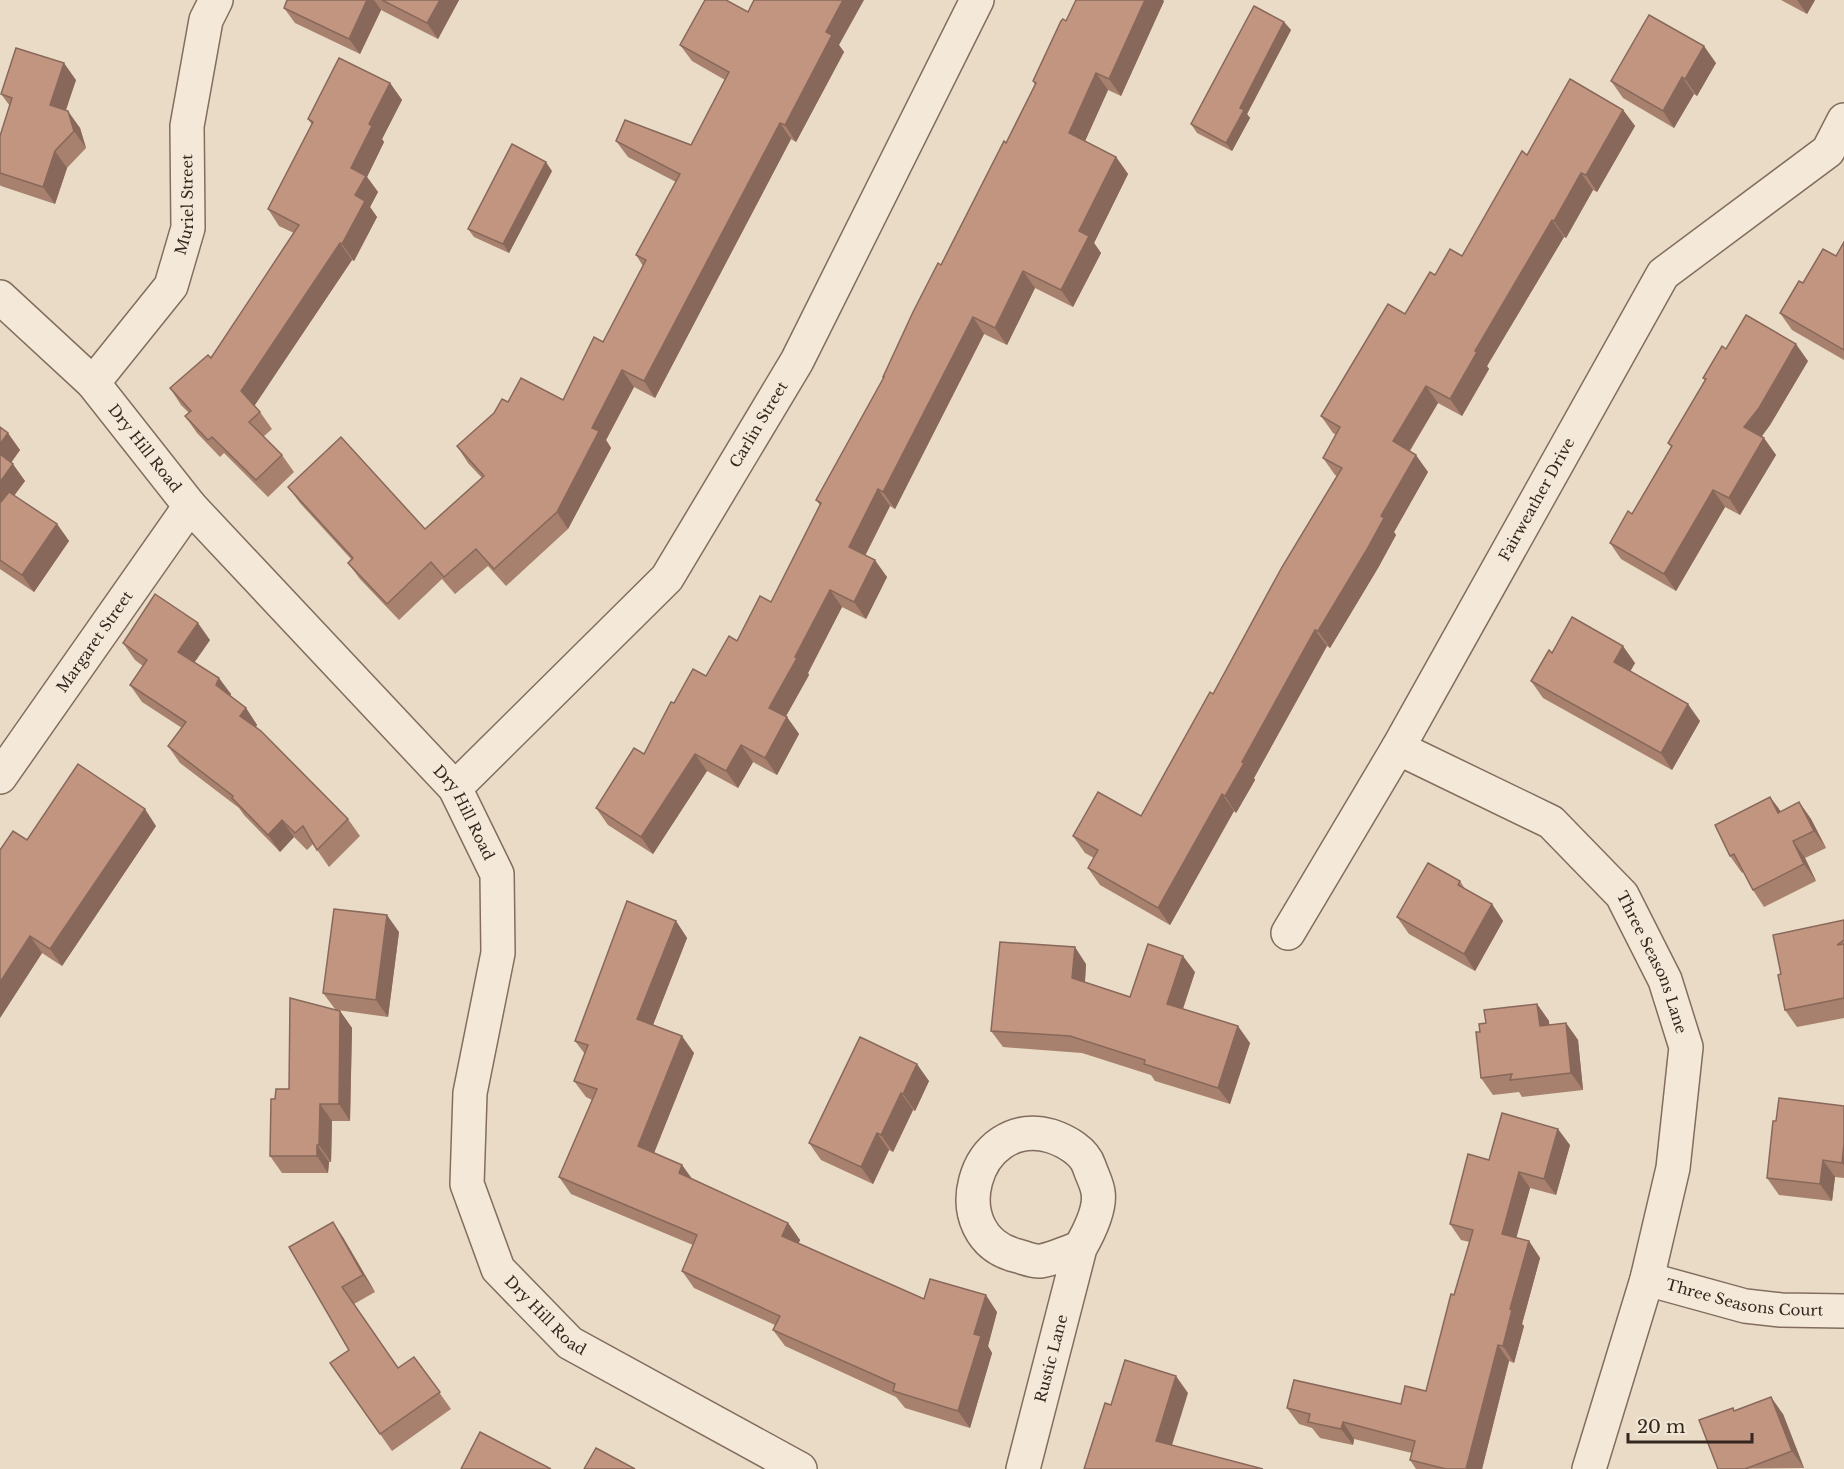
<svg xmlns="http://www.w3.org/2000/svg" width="1844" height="1469" viewBox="0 0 1844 1469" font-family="'Libre Baskerville',serif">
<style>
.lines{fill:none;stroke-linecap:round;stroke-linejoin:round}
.minor-casing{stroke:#826d5e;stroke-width:36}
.minor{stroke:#f4e9d8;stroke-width:33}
.wall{fill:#a7806e}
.shaded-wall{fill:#88685a}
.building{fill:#c29580;stroke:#88685a;stroke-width:1.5}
.labels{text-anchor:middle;stroke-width:5;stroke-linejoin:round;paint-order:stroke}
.street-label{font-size:15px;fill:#342720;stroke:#f1e6d4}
</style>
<rect width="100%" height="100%" fill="#e9dbc6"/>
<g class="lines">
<defs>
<g id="minor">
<path id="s1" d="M0 297 93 383 190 506 455 788 497 874 498 953 470 1093 467 1184 498 1269 570 1343 800 1469"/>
<path id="s2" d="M93 383 171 286 188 228 187 126 206 20 216 0"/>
<path id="s3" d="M1398 748 1551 822 1622 895 1665 980 1686 1047 1673 1168 1647 1279 1589 1469"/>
<path id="s4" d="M0 777 190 506"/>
<path id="s5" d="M455 788 667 578 797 361 977 0"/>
<path id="s6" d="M1288 933 1398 748 1663 274 1828 151 1844 120"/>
<path id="s7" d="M1647 1279 1745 1306 1781 1310 1844 1311"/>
<path id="s8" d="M1023 1469 1080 1248C1088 1234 1101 1209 1098 1192 1097 1184 1092 1175 1089 1166 1084 1151 1066 1141 1051 1136 972 1114 940 1238 1018 1256 1025 1258 1034 1262 1041 1261 1054 1259 1067 1252 1080 1248"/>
</g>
</defs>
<use href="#minor" class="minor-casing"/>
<use href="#minor" class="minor"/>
</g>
<g class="wall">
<polygon points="287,0 459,0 438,39 381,10 360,54 295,23 284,8"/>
<polygon points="1781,0 1815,0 1807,14"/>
<polygon points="1164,1 1121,96 1108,90 1085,141 1116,157 1128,174 1094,243 1101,253 1073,307 1035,288 1007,345 984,334 895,509 890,506 865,555 887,577 866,619 842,607 808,673 809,675 786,716 799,734 777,775 753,762 738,788 707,771 653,854 608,825 596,808 644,754 674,703 706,676 771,602 820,505 816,500 884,378 883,377 941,265 1006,143 1035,85 1033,81 1066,21"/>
<polygon points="748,12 839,45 844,52 796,142 791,139 655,398 634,387 606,440 611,448 568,529 506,586 488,566 455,594 442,579 399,620 360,579 348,563 351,559 300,503 288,487 425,529 482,478 468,463 457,446 508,402 563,400 603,342 643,266 636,255 676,182 628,157 616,141 691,145 725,80 692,61 680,45"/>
<polygon points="1284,22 1291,30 1247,114 1250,118 1232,151 1197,133 1191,124"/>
<polygon points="1716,63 1697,96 1694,94 1674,128 1623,98 1611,81"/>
<polygon points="76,80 65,111 80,128 86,148 67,168 55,204 1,186 0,185 0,136 10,106 1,94"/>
<polygon points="390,83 402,100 382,139 384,142 367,177 378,192 370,207 377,217 354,261 352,260 254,405 260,412 272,429 263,437 282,455 294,472 268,497 224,453 220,457 197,433 185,416 189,413 181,405 170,388 211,358 294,233 279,226 268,209 312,125 308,119"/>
<polygon points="1623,110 1635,126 1597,192 1593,190 1566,238 1564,237 1487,366 1489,369 1462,416 1438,403 1410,451 1428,472 1394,532 1396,535 1378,568 1330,648 1327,646 1254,778 1255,780 1236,813 1234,811 1170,925 1100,885 1088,868 1094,858 1085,853 1073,836 1141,816 1213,694 1337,476 1335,475 1323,458 1336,435 1333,433 1321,416 1405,314 1435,275 1462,256 1527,155"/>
<polygon points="552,171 509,253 474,237 468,229"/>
<polygon points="1844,242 1844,360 1792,330 1780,313 1803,283 1836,256"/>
<polygon points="1726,349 1808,361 1770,425 1762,436 1776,455 1740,515 1725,507 1676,591 1621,559 1610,543 1632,514 1671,447 1668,443 1705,380 1703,378"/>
<polygon points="0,427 20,450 11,463 25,481 14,495 57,524 69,541 34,592 0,569"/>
<polygon points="210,640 194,662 231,694 230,696 246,708 257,725 256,727 348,819 360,836 329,867 313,844 307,850 294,837 280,852 244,815 239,808 180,763 168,746 182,728 142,702 130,685 143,666 135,660 123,643"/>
<polygon points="1552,653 1635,663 1630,671 1700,721 1672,770 1543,698 1531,681"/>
<polygon points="1770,797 1781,812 1799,802 1811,819 1826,848 1805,858 1816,881 1764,907 1753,890 1743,872 1742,873 1730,856"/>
<polygon points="156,826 62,966 42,953 0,1018 27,840"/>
<polygon points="1460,881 1465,889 1492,904 1503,921 1475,971 1409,934 1397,917"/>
<polygon points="1844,920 1844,1018 1797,1027 1785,1010 1781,974"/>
<polygon points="676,921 687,938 653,1025 694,1053 654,1153 682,1165 693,1180 788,1223 800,1240 798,1244 924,1299 997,1312 988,1346 992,1353 970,1428 905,1408 896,1397 785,1346 773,1330 775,1325 694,1288 682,1271 693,1245 571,1194 559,1177 592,1100 586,1097 574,1081 585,1054 575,1041"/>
<polygon points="399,932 388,1017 337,1010 340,1011 352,1028 350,1121 332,1121 331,1162 329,1162 328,1173 282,1173 270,1156 275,1099 289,1089 335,1009 323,993"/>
<polygon points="1086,964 1085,982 1130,997 1195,972 1183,1009 1250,1043 1230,1104 1155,1081 1151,1075 1082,1053 1003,1047 991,1031"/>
<polygon points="1537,1004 1549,1021 1549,1025 1566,1023 1578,1040 1583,1090 1522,1097 1519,1092 1493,1095 1481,1078 1480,1032 1486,1023"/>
<polygon points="860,1037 929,1081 915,1111 913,1110 893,1152 889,1150 873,1184 821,1160 809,1143"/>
<polygon points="1844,1106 1844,1178 1835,1177 1832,1201 1779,1195 1767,1178"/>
<polygon points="1570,1145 1556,1195 1530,1188 1516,1238 1529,1241 1540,1258 1522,1324 1524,1326 1514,1363 1509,1361 1482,1469 1416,1469 1410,1460 1412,1453 1354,1439 1353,1445 1320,1438 1312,1428 1299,1424 1287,1408 1401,1404 1426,1391 1470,1242 1461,1240 1450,1224 1489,1160"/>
<polygon points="333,1222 344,1239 375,1292 354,1304 398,1368 414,1357 451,1409 392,1451 330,1363 349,1350"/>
<polygon points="1735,1411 1783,1414 1804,1468 1718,1469"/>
</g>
<g class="shaded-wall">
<polygon points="367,0 374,0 381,10 360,54 349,39"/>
<polygon points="440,0 459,0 438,39 427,23"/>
<polygon points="843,0 864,0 839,45 844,52 796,142 785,125 826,32"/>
<polygon points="1145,0 1163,0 1164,1 1121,96 1109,79"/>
<polygon points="1797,0 1815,0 1807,14"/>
<polygon points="1284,22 1291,30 1247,114 1250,118 1232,151 1226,143 1240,108"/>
<polygon points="1704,46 1716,63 1697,96 1685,79"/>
<polygon points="64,63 76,80 62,122 50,105"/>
<polygon points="1096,73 1108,90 1081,150 1069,133"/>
<polygon points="1682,77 1694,94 1674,128 1663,111"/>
<polygon points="390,83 402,100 382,139 384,142 367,177 378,192 370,207 377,217 354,261 342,244 355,195 351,168 369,124"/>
<polygon points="1623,110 1635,126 1597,192 1586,175"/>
<polygon points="68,111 80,128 86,148 74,131"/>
<polygon points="780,123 791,139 655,398 644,381"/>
<polygon points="55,151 67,168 55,204 43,187"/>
<polygon points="1116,157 1128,174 1094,243 1101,253 1073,307 1061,290 1079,231"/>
<polygon points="546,162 552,171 509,253 503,244"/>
<polygon points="1581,173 1593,190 1566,238 1554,221"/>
<polygon points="1552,220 1564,237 1487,366 1489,369 1462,416 1450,399 1475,351"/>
<polygon points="340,243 352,260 253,408 241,391"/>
<polygon points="1023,271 1035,288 1007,345 995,328"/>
<polygon points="973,317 984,334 895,509 883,492"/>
<polygon points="1796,344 1808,361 1770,425 1756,444 1744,427"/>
<polygon points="622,370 634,387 606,440 611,448 568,529 557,512 592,428"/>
<polygon points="1426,386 1438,403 1405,458 1393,441"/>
<polygon points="8,433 20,450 7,468 0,458 0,444"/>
<polygon points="1764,438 1776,455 1740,515 1729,498"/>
<polygon points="1416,455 1428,472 1394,532 1396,535 1378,568 1330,648 1318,631 1381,516"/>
<polygon points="13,464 25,481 0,515 0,482"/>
<polygon points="878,489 890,506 861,564 849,547"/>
<polygon points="1713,490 1725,507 1676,591 1664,574"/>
<polygon points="57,524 69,541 34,592 22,575"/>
<polygon points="875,560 887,577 866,619 854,602"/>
<polygon points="830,590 842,607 808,673 809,675 781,725 769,708"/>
<polygon points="198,623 210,640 190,669 178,652"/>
<polygon points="1315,630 1327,646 1254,778 1255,780 1236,813 1225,796 1242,762"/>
<polygon points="1623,646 1635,663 1626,679 1614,662"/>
<polygon points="219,678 231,694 227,701 216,685"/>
<polygon points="1688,704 1700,721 1672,770 1661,753"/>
<polygon points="246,708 257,725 252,732 240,716"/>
<polygon points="787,717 799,734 777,775 765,758"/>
<polygon points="741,745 753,762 738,788 726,771"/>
<polygon points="695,754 707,771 653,854 641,837"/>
<polygon points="1222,794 1234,811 1170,925 1158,908"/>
<polygon points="1770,797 1782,813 1778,813"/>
<polygon points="1799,802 1811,819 1826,848 1814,831"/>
<polygon points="145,809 156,826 62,966 50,949"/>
<polygon points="282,820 294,837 280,852 268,835"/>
<polygon points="1793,841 1805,858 1816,881 1804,864"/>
<polygon points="1492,904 1503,921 1475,971 1464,954"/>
<polygon points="387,915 399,932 388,1017 376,1000"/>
<polygon points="676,921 687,938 649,1035 637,1019"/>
<polygon points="30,936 42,953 0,1018 0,982"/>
<polygon points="1075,947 1086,964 1084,995 1072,978"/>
<polygon points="1183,956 1195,972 1179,1020 1167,1004"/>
<polygon points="1537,1004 1549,1021 1551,1043 1540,1026"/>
<polygon points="340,1011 352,1028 350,1121 339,1104"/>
<polygon points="1566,1023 1578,1040 1583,1090 1571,1073"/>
<polygon points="1238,1026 1250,1043 1230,1104 1218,1088"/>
<polygon points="682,1036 694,1053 650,1163 638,1146"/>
<polygon points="917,1064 929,1081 915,1111 903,1094"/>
<polygon points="901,1093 913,1110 893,1152 881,1135"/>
<polygon points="320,1104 332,1121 331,1162 319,1145"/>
<polygon points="1558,1129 1570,1145 1556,1195 1544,1179"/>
<polygon points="877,1133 889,1150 873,1184 861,1167"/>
<polygon points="1844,1143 1844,1166 1842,1163"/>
<polygon points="317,1145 329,1162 328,1173 317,1156"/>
<polygon points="1823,1160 1835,1177 1832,1201 1820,1184"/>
<polygon points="682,1165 694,1182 679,1173"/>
<polygon points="1519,1172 1530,1188 1513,1250 1502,1234"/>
<polygon points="333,1222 344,1239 375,1292 363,1275"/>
<polygon points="788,1223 800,1240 794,1253 782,1236"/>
<polygon points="1529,1241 1540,1258 1522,1324 1524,1326 1514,1363 1503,1346 1510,1309"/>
<polygon points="986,1295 997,1312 988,1346 992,1353 970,1428 958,1411 974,1334"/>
<polygon points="1498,1345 1509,1361 1482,1469 1466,1469"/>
<polygon points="1176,1376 1188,1393 1168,1458 1156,1441"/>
<polygon points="1771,1397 1783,1414 1804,1468 1792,1451"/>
<polygon points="1343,1422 1354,1439 1353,1445 1341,1429"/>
</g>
<g class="building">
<polygon points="287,0 367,0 349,39 284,8"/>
<polygon points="382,0 440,0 427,23"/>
<polygon points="705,0 726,0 748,12 754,0 843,0 826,32 832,35 785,125 780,123 644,381 622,370 592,428 599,431 557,512 494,569 476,549 444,577 431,562 387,604 348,563 353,558 288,487 341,437 425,529 484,476 457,446 494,413 502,399 508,402 521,378 563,400 594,337 603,342 646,260 636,255 680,174 616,141 625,120 691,145 729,72 680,45"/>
<polygon points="1076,0 1145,0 1109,79 1096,73 1069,133 1116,157 1079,231 1089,236 1061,290 1023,271 995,328 973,317 883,492 878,489 849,547 875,560 854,602 830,590 795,657 797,658 769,708 787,717 765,758 741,745 726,771 695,754 641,837 596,808 634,748 644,754 671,702 674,703 693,669 706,676 729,636 737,641 760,596 771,602 821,503 816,500 884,377 883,377 913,312 938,263 941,265 1004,141 1006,143 1036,83 1033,81 1061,21 1063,19 1066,21"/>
<polygon points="1254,6 1284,22 1240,108 1244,110 1226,143 1191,124"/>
<polygon points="1649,15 1704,46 1685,79 1682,77 1663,111 1611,81"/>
<polygon points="16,48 64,63 50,105 68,111 74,131 55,151 43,187 0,173 0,136 12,98 1,94"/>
<polygon points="339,58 390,83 369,124 372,126 351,168 366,176 355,195 365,201 342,244 340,243 241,391 260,412 249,422 282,455 256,480 212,437 208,440 185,416 191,411 170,388 208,355 211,358 299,225 268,209 313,122 308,119"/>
<polygon points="1570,79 1623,110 1586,175 1581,173 1554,221 1552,220 1475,351 1477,352 1450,399 1426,386 1393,441 1416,455 1381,516 1384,518 1366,551 1318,631 1315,630 1242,762 1244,763 1225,796 1222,794 1158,908 1088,868 1098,850 1073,836 1098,792 1141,816 1210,692 1213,694 1282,567 1342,468 1323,458 1340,427 1321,416 1388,304 1405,314 1430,272 1435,275 1450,249 1462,256 1522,151 1527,155"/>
<polygon points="512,144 546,162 503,244 468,229"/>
<polygon points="1844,242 1844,350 1780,313 1799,281 1803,283 1823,249 1836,256"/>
<polygon points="1746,315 1796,344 1759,408 1744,427 1764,438 1729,498 1713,490 1664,574 1610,543 1628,511 1632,514 1672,446 1668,443 1706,379 1703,378 1722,346 1726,349"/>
<polygon points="0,427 8,433 0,444"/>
<polygon points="0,454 13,464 0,482"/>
<polygon points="9,492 57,524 22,575 0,560 0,503"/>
<polygon points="155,594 198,623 178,652 219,678 216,685 246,708 240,716 261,731 348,819 317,850 303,826 295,833 282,820 268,835 232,798 233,796 168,746 186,722 130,685 147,660 123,643"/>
<polygon points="1572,617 1623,646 1614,662 1688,704 1661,753 1531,681 1549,650 1552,653"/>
<polygon points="78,764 145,809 50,949 30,936 0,982 0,850 13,831 27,840"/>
<polygon points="1770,797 1778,813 1799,802 1814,831 1793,841 1804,864 1753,890 1734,854 1730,856 1715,825"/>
<polygon points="1428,863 1460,881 1458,885 1492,904 1464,954 1397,917"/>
<polygon points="627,901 676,921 637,1019 682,1036 638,1146 682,1165 679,1173 788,1223 782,1236 924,1299 930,1279 986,1295 974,1334 981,1336 958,1411 893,1391 895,1384 773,1330 780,1316 682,1271 697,1235 559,1177 597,1089 574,1081 588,1045 575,1041"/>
<polygon points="334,909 387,915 376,1000 323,993"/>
<polygon points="1844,920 1844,940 1837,945 1844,944 1844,998 1785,1010 1778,975 1781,974 1773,935"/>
<polygon points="1000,942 1075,947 1072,978 1130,997 1148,944 1183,956 1167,1004 1238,1026 1218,1088 1144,1064 1145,1060 1070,1036 991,1031"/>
<polygon points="290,998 340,1011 339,1104 320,1104 319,1145 317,1145 317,1156 270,1156 271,1099 275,1099 276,1089 289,1089"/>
<polygon points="1537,1004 1540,1026 1566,1023 1571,1073 1510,1080 1512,1074 1481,1078 1476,1032 1480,1032 1479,1024 1486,1023 1484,1010"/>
<polygon points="860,1037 917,1064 903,1094 901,1093 881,1135 877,1133 861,1167 809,1143"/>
<polygon points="1779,1098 1844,1106 1844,1143 1842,1163 1823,1160 1820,1184 1767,1178 1773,1121 1776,1121"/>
<polygon points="1502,1113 1558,1129 1544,1179 1519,1172 1502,1234 1529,1241 1510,1309 1512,1310 1503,1346 1498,1345 1466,1469 1446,1469 1410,1460 1415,1441 1343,1422 1341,1429 1308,1422 1310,1414 1287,1408 1294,1380 1401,1404 1405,1386 1426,1391 1451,1294 1454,1295 1473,1230 1450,1224 1468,1154 1489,1160"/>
<polygon points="333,1222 363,1275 342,1287 398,1368 414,1357 440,1392 380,1434 330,1363 349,1350 289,1247"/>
<polygon points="1125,1360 1176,1376 1156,1441 1263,1469 1084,1469 1105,1403 1111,1405"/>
<polygon points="1771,1397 1792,1451 1745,1469 1718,1469 1699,1420 1733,1408 1734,1411"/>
<polygon points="480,1432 551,1469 461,1469"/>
<polygon points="596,1448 635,1469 584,1469"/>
</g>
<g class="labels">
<g class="street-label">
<text dy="5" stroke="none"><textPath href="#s2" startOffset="208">Muriel Street</textPath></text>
<text dy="5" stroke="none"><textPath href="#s5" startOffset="477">Carlin Street</textPath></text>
<text dy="5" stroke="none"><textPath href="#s1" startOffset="210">Dry Hill Road</textPath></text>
<text dy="5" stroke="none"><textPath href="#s6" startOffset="500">Fairweather Drive</textPath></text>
<text dy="5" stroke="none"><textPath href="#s4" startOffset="165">Margaret Street</textPath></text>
<text dy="5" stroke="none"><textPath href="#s1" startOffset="696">Dry Hill Road</textPath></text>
<text dy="5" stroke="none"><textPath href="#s3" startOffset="346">Three Seasons Lane</textPath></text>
<text dy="5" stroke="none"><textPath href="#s7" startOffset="100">Three Seasons Court</textPath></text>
<text dy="5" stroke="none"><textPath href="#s1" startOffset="1236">Dry Hill Road</textPath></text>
<text dy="5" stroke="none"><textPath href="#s8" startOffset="114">Rustic Lane</textPath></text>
</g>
</g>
<path d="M1628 1433v9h124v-9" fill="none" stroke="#342720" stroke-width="3"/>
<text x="1637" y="1433" font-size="18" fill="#342720" stroke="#f1e6d4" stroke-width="4.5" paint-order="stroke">20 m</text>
</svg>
